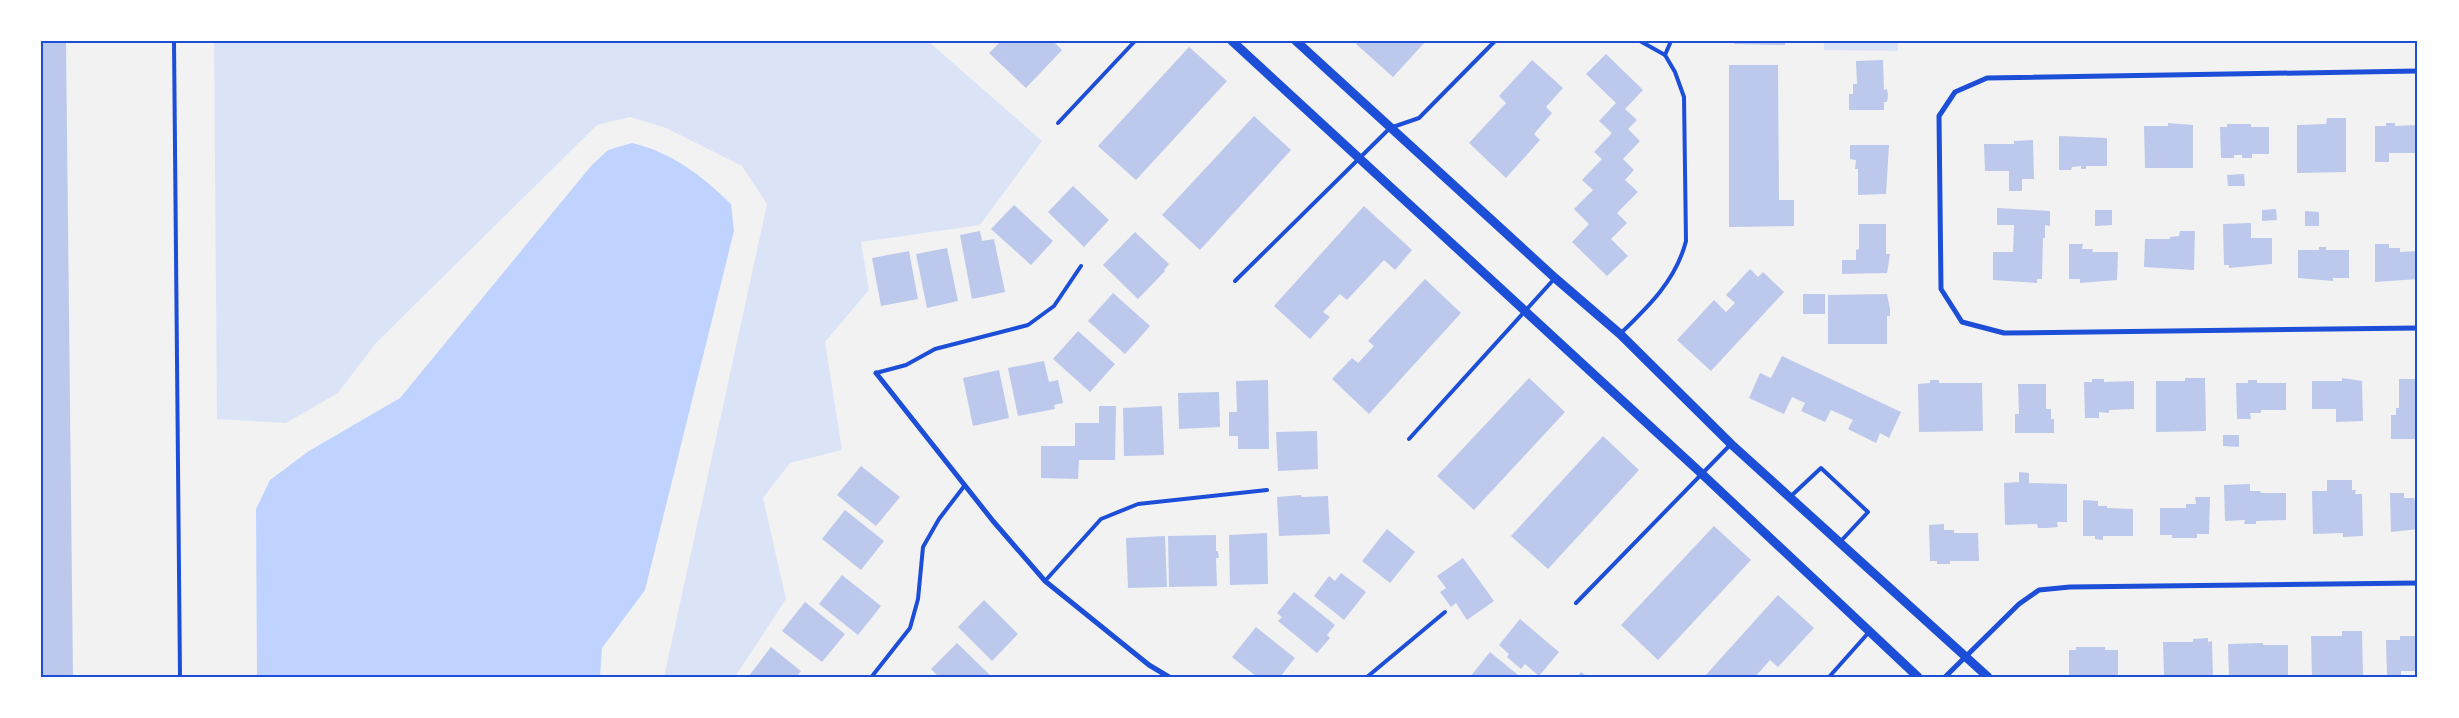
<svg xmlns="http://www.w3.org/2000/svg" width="2459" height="718" viewBox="0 0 2459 718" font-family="Poppins,sans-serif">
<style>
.green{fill:#dbe4f7}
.water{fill:#bfd3fe}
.building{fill:#bdc9ec}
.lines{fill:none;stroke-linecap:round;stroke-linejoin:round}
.service{stroke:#1d4ed8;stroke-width:4}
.minor{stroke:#1d4ed8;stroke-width:5}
.tertiary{stroke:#1d4ed8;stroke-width:9}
.neatline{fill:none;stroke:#1d4ed8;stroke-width:2}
</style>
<rect width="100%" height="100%" fill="#f2f2f2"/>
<g class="green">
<polygon points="214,41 928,41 1042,141 980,225 861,242 869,290 825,342 842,450 790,463 763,498 786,599 735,677 664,677 767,204 742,166 666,128 630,117 597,125 376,343 338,393 286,423 217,419"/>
<polygon points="1824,41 1898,41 1898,51 1824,50"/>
</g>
<path class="water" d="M632 143C673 153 701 175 731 204L734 231 645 590 602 648 600 677H257L256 509 270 480 309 451 400 398 591 166 608 150Z"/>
<g class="building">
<polygon points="41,41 66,41 73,677 41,677"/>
<polygon points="1001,41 1056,41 1055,43 1062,50 1026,88 989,53"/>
<polygon points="1358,41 1426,41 1393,77 1356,44"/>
<polygon points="1734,41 1785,41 1785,45 1734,44"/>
<polygon points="1189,47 1227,81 1136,180 1098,146"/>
<polygon points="1606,54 1643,90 1625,109 1637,120 1628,129 1640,141 1623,159 1634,170 1625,180 1638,192 1617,213 1627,223 1611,239 1628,256 1607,276 1572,242 1589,224 1574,209 1593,190 1582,180 1602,159 1594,152 1612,133 1599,121 1616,103 1586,74"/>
<polygon points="1532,60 1563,88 1546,107 1552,113 1534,134 1540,140 1506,178 1469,143 1506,103 1499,96"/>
<polygon points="1883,60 1884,90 1887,89 1888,96 1887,102 1884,102 1884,110 1849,110 1849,94 1853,94 1853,84 1857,84 1856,61"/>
<polygon points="1729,65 1778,65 1779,200 1794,200 1794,226 1729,227"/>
<polygon points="1254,116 1291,150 1200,250 1162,215"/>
<polygon points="2327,118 2346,118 2346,172 2297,173 2297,125 2326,124"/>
<polygon points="2168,123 2193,125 2193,168 2145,168 2144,126 2168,126"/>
<polygon points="2386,123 2395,123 2395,126 2418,125 2418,153 2389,153 2389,162 2375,162 2375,126 2386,126"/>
<polygon points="2227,124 2251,124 2251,127 2269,127 2269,154 2252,154 2252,158 2242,158 2242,155 2234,155 2234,158 2221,158 2220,127 2227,127"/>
<polygon points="2059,136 2107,138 2107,166 2086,166 2086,169 2081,169 2081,166 2072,167 2071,170 2059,170"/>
<polygon points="2033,140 2034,179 2022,179 2022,191 2009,191 2009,171 1985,171 1984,144 2014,144 2014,141"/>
<polygon points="1850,145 1889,145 1886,194 1858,195 1858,169 1855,169 1856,160 1850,159"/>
<polygon points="2244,174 2245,186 2228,186 2227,175"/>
<polygon points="1073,186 1109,220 1084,247 1048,212"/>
<polygon points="1014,205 1053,241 1031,265 991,229"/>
<polygon points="1364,206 1412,250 1395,270 1384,260 1347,300 1340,294 1323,312 1330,317 1310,339 1274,306"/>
<polygon points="1997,208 2050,211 2050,226 2045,225 2045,238 2043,238 2042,279 2037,279 2037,283 1993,280 1993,252 2013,252 2014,225 1997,225"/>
<polygon points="2276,209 2277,220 2262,221 2262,210"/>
<polygon points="2095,210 2112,210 2112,225 2095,226"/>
<polygon points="2305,211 2319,212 2319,226 2305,226"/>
<polygon points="2251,223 2251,238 2272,238 2272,264 2229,268 2229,265 2224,265 2223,224"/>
<polygon points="1859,224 1886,224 1886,254 1890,254 1887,273 1842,274 1842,260 1856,260 1856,250 1859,249"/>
<polygon points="980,231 982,241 994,239 1005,292 972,299 960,235"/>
<polygon points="2180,231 2195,231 2194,270 2144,267 2145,239 2170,239 2170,237 2179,236"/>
<polygon points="1135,232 1169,264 1164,270 1165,271 1138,299 1103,265"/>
<polygon points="2069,244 2083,244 2082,249 2093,249 2092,252 2118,252 2117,280 2080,283 2080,279 2069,279"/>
<polygon points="2375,244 2389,244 2389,248 2400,248 2400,252 2418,251 2418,279 2375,282"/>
<polygon points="2319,247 2326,247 2326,250 2349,250 2349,278 2333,278 2333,281 2298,278 2298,250 2319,250"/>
<polygon points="947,248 958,301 927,308 916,254"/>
<polygon points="909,251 918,299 881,306 872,258"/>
<polygon points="1750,269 1758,277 1763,272 1784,292 1711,371 1677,340 1714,300 1726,312 1735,303 1726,295"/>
<polygon points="1425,279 1461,313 1369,414 1332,379 1352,358 1358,363 1374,346 1368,341"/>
<polygon points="1113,293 1150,326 1125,354 1088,321"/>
<rect x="1803" y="294" width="22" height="20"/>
<polygon points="1887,294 1890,309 1890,316 1887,316 1887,344 1828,344 1828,295"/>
<polygon points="1078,331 1115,364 1090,392 1053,359"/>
<polygon points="1782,356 1901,412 1889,438 1880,433 1876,443 1848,429 1853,420 1831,410 1825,422 1801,411 1805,403 1792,397 1784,414 1749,398 1760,373 1771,378"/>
<polygon points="1044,361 1049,382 1058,380 1063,403 1054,405 1055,409 1018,416 1008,368"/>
<polygon points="999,370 1009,418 973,426 963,378"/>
<polygon points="1529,378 1565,412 1474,510 1437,476"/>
<polygon points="2185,378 2205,378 2206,431 2156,432 2156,381 2185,381"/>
<polygon points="2342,378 2362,381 2363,421 2336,422 2336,409 2312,409 2312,381 2342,381"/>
<polygon points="2092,379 2104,379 2104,382 2134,381 2134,409 2109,410 2109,413 2099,412 2099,418 2085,418 2084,382 2092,382"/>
<polygon points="2399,379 2418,379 2418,439 2391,439 2391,415 2396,415 2396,408 2399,408"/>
<polygon points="1268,380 1269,449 1238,449 1238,436 1229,436 1229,412 1237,412 1236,381"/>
<polygon points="1930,380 1939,380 1939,383 1982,383 1983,431 1919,432 1918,384 1930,383"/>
<polygon points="2248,380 2257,380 2257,383 2286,383 2286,410 2261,410 2261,413 2250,413 2251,419 2237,419 2236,383 2248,383"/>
<polygon points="2018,384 2046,384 2046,409 2051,409 2051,419 2054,419 2054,433 2015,433 2015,414 2019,414"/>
<polygon points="1219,392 1220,427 1179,429 1178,393"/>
<polygon points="1099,406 1116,406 1115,460 1079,460 1078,479 1041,478 1041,446 1075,446 1075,423 1099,423"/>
<polygon points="1162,406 1164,455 1124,456 1123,408"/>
<polygon points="1317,431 1318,469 1278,471 1276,432"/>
<polygon points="2223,435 2239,435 2239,447 2223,446"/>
<polygon points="1603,436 1639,470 1548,569 1511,536"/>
<polygon points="861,466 900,497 876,526 837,495"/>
<polygon points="2019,472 2029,473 2029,483 2067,484 2067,522 2057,522 2058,527 2047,528 2038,528 2037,524 2005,525 2004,483 2019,482"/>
<polygon points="2327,480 2352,480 2352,490 2356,490 2355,494 2362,494 2363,536 2343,537 2343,533 2313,534 2312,491 2327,491"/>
<polygon points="2250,484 2250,491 2260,491 2261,493 2286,493 2286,520 2256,521 2256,524 2244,524 2245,520 2225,521 2224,485"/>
<polygon points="2390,493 2404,493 2404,498 2414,498 2415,501 2418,501 2418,529 2391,532"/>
<polygon points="1301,495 1301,497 1328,496 1330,534 1279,536 1277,497"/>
<polygon points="2195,497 2210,497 2209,534 2197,534 2197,538 2172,538 2172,535 2160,535 2160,508 2186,508 2186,504 2196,504"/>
<polygon points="2083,500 2098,501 2098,506 2107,506 2107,508 2133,509 2133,536 2103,536 2103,540 2095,539 2095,536 2083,536"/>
<polygon points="845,510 884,541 861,570 822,539"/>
<polygon points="1944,524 1944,530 1954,530 1954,533 1978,533 1979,561 1950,561 1950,564 1937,564 1937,561 1930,561 1929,525"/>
<polygon points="1714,526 1751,560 1658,660 1621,625"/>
<polygon points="1387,529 1415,552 1390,583 1362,561"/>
<polygon points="1267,533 1268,584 1230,585 1229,535"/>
<polygon points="1216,535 1216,551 1218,551 1219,558 1216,558 1217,586 1169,587 1168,536"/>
<polygon points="1165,536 1167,587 1128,588 1126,538"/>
<polygon points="1463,558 1494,601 1467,620 1456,603 1451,607 1440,592 1446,588 1437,576"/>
<polygon points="1341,573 1366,592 1344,620 1314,596 1329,576 1335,581"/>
<polygon points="842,575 881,606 858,635 819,604"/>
<polygon points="1294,592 1335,625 1327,635 1330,638 1317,653 1278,621 1282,617 1277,613"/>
<polygon points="1778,595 1814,628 1778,667 1770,660 1755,677 1704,677"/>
<polygon points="984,600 1018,634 992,661 958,627"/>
<polygon points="805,602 845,634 822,662 782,631"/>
<polygon points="1520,619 1559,652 1539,676 1525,664 1521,669 1507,657 1509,654 1499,645"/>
<polygon points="1256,627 1295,658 1280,677 1257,677 1232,657"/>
<polygon points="2342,631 2362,631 2363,677 2312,677 2311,636 2342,636"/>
<polygon points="2400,636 2418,636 2418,671 2401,671 2401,676 2387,676 2386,640 2400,640"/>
<polygon points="2208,638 2208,642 2212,641 2213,677 2164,677 2163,642 2193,642 2193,639"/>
<polygon points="957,643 992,677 939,677 931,669"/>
<polygon points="2263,643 2263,645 2288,645 2288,677 2229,677 2228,644"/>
<polygon points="771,647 801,671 796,677 748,677"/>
<polygon points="2076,647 2105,647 2105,650 2118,650 2118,677 2069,677 2069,650 2076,650"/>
<polygon points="1490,652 1518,675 1516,677 1470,677"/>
<polygon points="1581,672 1588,677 1577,677"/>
</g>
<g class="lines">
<g class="service">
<polyline points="174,41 180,677"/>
<polyline points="1640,41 1665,55"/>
<polyline points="1058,123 1135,41"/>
<polyline points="1235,281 1390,128 1419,118 1495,41"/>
<path d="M1621 333C1649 306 1676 280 1686 241L1684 97 1675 72 1665 55 1671 41"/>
<polyline points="876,373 906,365 935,349 1028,325 1054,306 1081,266"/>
<polyline points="1409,439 1555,278"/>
<polyline points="1790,497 1821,468 1868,512 1840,542"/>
<polyline points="1045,581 1101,519 1138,504 1267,490"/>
<polyline points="1576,603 1731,444"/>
<polyline points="873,675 910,628 918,599 923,547 939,519 965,485"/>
<polyline points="1367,677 1445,612"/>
<polyline points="1829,677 1870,631"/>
</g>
<g class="minor">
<polyline points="2418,71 1987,78 1955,92 1939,116 1941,289 1962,322 2004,333 2418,328"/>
<polyline points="876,373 993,521 1045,581 1149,665 1169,677"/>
<polyline points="1945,677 2019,604 2039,590 2070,587 2418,583"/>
</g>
<g class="tertiary">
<polyline points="1232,41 1702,474 1918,677"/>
<polyline points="1296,41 1555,278 1620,334 1731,444 1988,677"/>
</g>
</g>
<rect width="2459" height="718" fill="none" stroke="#ffffff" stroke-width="85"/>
<rect x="42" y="42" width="2374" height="634" class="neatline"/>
</svg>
